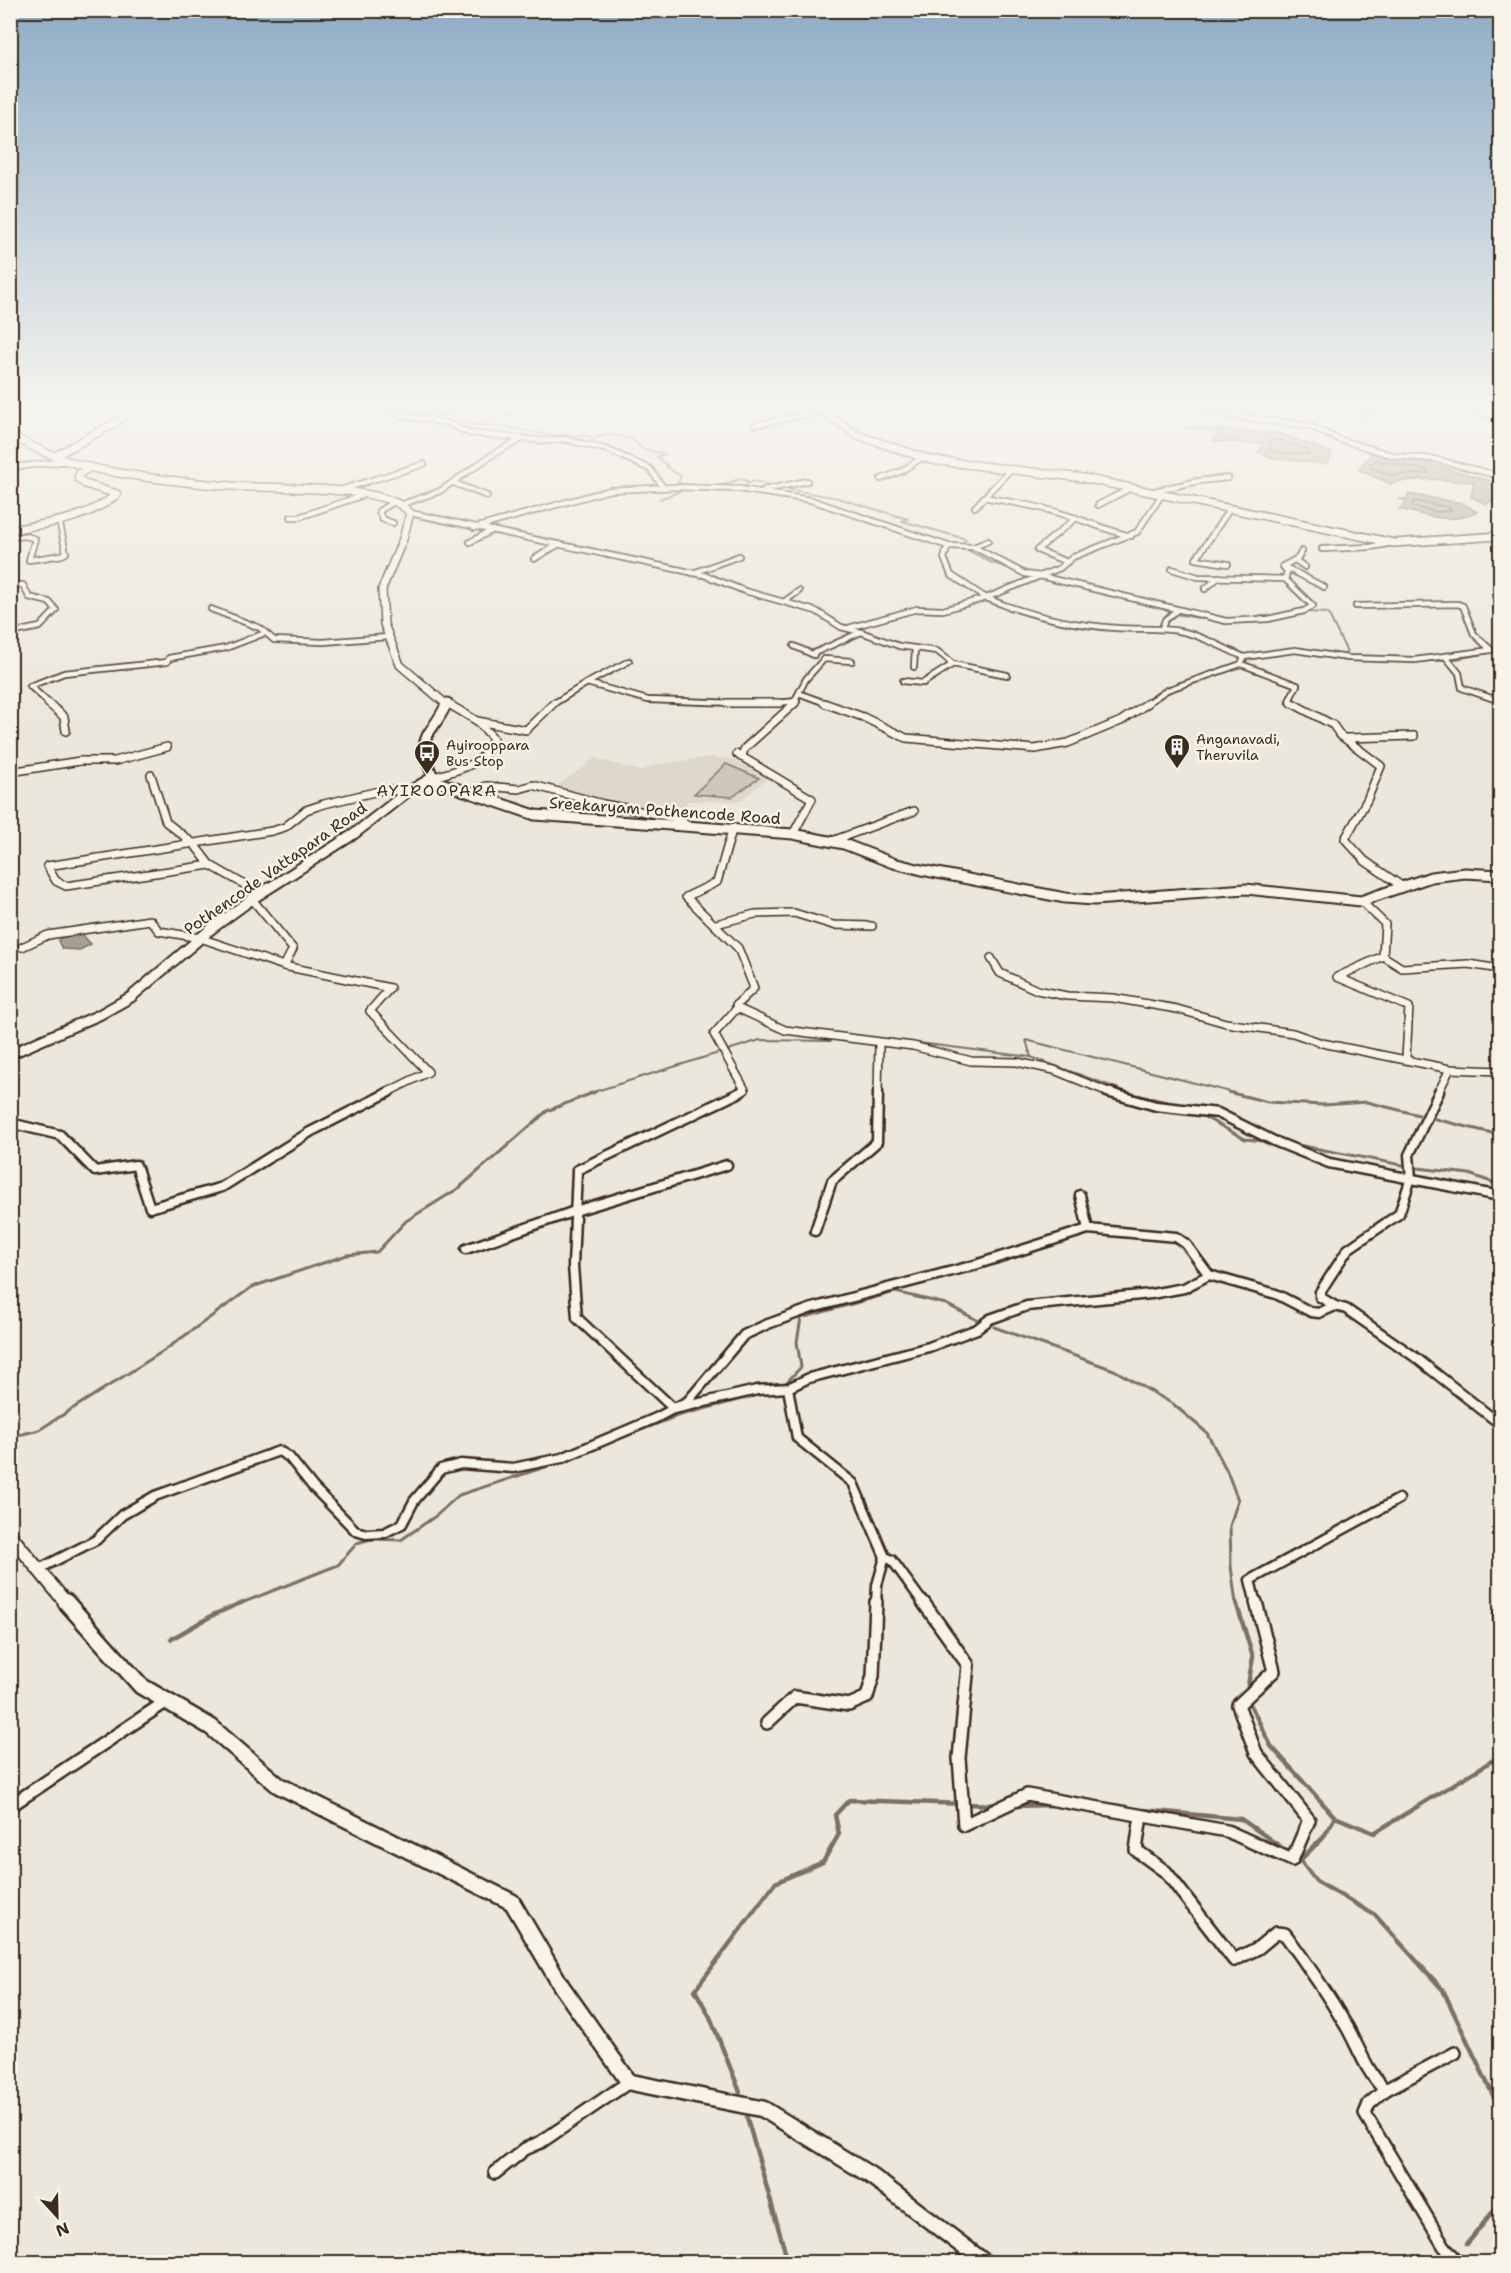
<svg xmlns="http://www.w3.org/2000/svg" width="1511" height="2273" viewBox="0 0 1511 2273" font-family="'Shantell Sans',sans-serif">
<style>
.built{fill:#ddd7cc}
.green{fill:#cec8bc;stroke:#84796d;stroke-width:1.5}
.water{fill:#a89f93;stroke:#7c7064;stroke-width:1.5}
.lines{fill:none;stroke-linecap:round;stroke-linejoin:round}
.shore{stroke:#67594d;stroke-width:1.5}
.stream-far2{stroke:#7c7064;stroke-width:2}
.stream-far1{stroke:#7c7064;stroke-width:3}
.stream{stroke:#7c7064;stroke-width:4.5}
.street-far3-casing{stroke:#3b2a1e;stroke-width:8}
.street-far2-casing{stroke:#3b2a1e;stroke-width:10}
.street-far1-casing{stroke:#3b2a1e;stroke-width:13}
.street-casing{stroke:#3b2a1e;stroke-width:16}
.secondary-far3-casing{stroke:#3b2a1e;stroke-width:10}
.secondary-far2-casing{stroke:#3b2a1e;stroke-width:13}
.secondary-far1-casing{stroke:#3b2a1e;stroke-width:16}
.secondary-casing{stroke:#3b2a1e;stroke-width:20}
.street-far3{stroke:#f7f3e8;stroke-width:4.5}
.street-far2{stroke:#f7f3e8;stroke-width:7}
.street-far1{stroke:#f7f3e8;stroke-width:8}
.street{stroke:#f7f3e8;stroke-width:11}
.secondary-far3{stroke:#f7f3e8;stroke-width:7}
.secondary-far2{stroke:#f7f3e8;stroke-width:9}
.secondary-far1{stroke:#f7f3e8;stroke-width:12}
.secondary{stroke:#f7f3e8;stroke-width:15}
.labels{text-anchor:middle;stroke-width:5;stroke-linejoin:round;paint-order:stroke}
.far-poi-label{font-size:14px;fill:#3b2a1e;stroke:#f7f3e8;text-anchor:start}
.far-quarter-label{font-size:16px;letter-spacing:1.5px;fill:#3b2a1e;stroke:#f7f3e8}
.street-label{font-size:16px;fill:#3b2a1e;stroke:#f7f3e8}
</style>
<rect width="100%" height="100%" fill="#ece7dc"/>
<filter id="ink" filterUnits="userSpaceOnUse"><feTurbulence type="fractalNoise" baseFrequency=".0167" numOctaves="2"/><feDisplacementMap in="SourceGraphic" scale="12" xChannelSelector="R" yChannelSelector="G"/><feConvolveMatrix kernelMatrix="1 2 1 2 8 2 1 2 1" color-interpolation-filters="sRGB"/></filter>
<g filter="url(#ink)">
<polygon class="built" points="709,757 739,760 769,777 740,801 687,801 680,821 548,793 595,758 640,771 655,765"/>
<polygon class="green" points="726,764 759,778 732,797 694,794"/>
<g class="water">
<polygon points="1187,427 1282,434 1332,453 1328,464 1276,459 1258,452 1264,444 1212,441 1218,433"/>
<path d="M1372 453 1416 460 1491 481 1500 487V496L1487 504 1471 497 1474 482C1446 481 1418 476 1390 484L1358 469Z"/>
<path d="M1408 494 1462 503 1477 512C1452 525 1425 515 1399 509L1408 501 1399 499 1408 498Z"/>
<polygon points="69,930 80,932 91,944 80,950 62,949 58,941"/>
</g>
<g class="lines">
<g class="shore">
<polygon points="1270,440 1281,440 1308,450 1310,454 1278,453 1269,449"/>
<polygon points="1376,460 1427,470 1429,473 1392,475 1371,468 1370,464"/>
<polygon points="1415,501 1449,507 1451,510 1437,512 1414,507 1412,503"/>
</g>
<g class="stream-far2">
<polyline points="396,407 430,414"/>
<polyline points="437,414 460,417 464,424 504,426 552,436 572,434"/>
<polyline points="573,435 600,437 608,434 632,439 643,449 665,454 657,457 668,466 666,467 681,476 678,485 681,486"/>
<polyline points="587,442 600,437"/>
<polyline points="717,487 740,479 751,482"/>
<polyline points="743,487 753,481 775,486"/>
<polyline points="781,488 832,497"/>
<polyline points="834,497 908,519 902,521 966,539 962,546"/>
<polyline points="660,499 685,489"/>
<polyline points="966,549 992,563 1009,568"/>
<polyline points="1037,578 1057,582"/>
<polyline points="1081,588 1101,593"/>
<polyline points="1157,606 1169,612"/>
<polyline points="1303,612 1328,613 1347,652 1343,656 1346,657"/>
<polyline points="1174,614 1211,620"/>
<polyline points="1232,623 1258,621"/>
<polyline points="1451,660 1500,651"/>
<polyline points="1399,661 1442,661"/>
<polyline points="911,1042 1031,1057 1026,1040 1234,1093"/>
<polyline points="1031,1057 1130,1093"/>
<polyline points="590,1093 760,1040 831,1041"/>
</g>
<g class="stream-far1">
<polyline points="1124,1092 1185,1106"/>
<polyline points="1228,1092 1268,1102 1323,1105 1367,1102 1419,1115"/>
<polyline points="1201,1115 1245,1139 1262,1141"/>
<polyline points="1435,1119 1500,1135"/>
<polyline points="1293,1144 1402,1165"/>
<polyline points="1418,1168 1469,1174 1500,1185"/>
<polyline points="994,1327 1114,1370 1173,1404 1207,1433 1227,1471 1238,1500 1230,1526 1231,1566 1236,1604"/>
<polyline points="785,1384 801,1367 797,1342 801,1318 895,1292 946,1304 977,1320"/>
<polyline points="10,1437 39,1430 165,1350 252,1287 347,1255 377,1252 406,1221 459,1188 547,1111 595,1092"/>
<polyline points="592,1449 677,1416 765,1393"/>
<polyline points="239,1604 338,1565 357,1543 371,1539 401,1540 437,1515 459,1495 564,1461"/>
</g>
<g class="stream">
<polyline points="1236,1602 1253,1657 1247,1691"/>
<polyline points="171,1639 215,1614 243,1602"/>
<polyline points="1248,1700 1271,1746 1335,1817 1323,1838 1300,1860 1316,1881 1375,1915 1443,1990 1500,2110"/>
<polyline points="1015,1806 1057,1805"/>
<polyline points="1144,1810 1241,1819 1291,1854"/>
<polyline points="1335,1817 1374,1833 1500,1756"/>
<polyline points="740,2092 710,2017 695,1990 775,1883 823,1862 839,1834 835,1815 849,1800 997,1805"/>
<polyline points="747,2118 788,2262"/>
<polyline points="1467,2244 1500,2203"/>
</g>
<defs>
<g id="street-far3">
<polyline points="382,407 403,416 445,422 469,433 545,441 564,439 608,450 650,469 663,487"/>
<polyline points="1450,407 1500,417"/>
<polyline points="1204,412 1310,426 1338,439 1395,456 1434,459 1500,476"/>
<polyline points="507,413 516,407"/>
<polyline points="1366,413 1377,407"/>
<polyline points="428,418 447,407"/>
<polyline points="755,425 823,411"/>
<polyline points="15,467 68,461"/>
<polyline points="881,479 902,471 921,458"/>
<polyline points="454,483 487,496"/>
<polyline points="340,490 424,464"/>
<polyline points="764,490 807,481"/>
<polyline points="1150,492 1198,481 1228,478"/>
<path d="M984 497C1004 501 1025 504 1045 509 1075 516 1101 529 1131 536"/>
<polyline points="392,503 379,511 382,519 393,523"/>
<polyline points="400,505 440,491 495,453 524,438"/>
<polyline points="1098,505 1131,488"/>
<polyline points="975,507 1010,470"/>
<polyline points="410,513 704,575 745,591 816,611 841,627 861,632"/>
<polyline points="291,517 299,517 361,496"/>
<path d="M474 528 610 490 675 487 739 489 811 500 948 546 974 547 1025 574 1040 576 986 598C1027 615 1072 625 1116 628 1139 630 1161 627 1184 632 1205 637 1225 649 1244 657L1241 664 1167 690 1146 704"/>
<polyline points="10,537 26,536 35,539 29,560 62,555 66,553 59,520"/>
<polyline points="470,542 491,531"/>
<polyline points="948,546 944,558 951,575 986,598"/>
<polyline points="974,547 988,541"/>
<polyline points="1322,549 1371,547 1392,543"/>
<polyline points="534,559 559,544"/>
<polyline points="1295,560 1305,567"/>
<polyline points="1067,562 1037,550 1076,518"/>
<polyline points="1228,564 1196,559 1229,510"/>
<polyline points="1283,566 1324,587"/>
<polyline points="1172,569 1198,577 1285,579"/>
<polyline points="693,573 739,556"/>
<polyline points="1040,576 1226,621 1268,619 1304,611 1313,606 1285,579 1287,573 1283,566 1298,558 1302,551"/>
<polyline points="1040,576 1060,568 1073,557 1137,532 1161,496"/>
<polyline points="10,585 23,585 29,597 49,602 56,610 40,627 10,633"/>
<polyline points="1205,589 1219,577"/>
<polyline points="785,601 799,591"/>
<polyline points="211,609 260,628 274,640 323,642 388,637"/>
<polyline points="848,628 917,609 943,610 986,598"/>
<polyline points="1162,628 1165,620 1176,611"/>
<polyline points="794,646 814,655"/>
<polyline points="812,654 861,632 899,646 937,651 953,664 1007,675"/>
<polyline points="1445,656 1459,673 1462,688 1500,701"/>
<polyline points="1244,657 1295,650 1348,658 1415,660 1491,650 1474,634 1463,606 1458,604 1356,606"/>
<polyline points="629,661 587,683 648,700 766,704 797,701"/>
<polyline points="1241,664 1297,685 1289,701 1295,704"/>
<polyline points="914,667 915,649"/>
<polyline points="903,681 923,683 953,664"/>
<polyline points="801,694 828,704"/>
<polyline points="446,702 450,704"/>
<polyline points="50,704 30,686 64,673 167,662 169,658 226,648 265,633"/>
<polyline points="553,704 587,683"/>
<polyline points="793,704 806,679 824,659 852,661"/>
</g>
<g id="street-far2">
<polyline points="48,703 64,717 66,731"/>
<polyline points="447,703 477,721 526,730 554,703"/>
<polyline points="727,703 780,703"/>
<polyline points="824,703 863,717 906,738 1035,749 1068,743 1121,721 1148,703"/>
<polyline points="1292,703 1333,725 1340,735 1381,766 1367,800 1345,839 1365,861 1403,887"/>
<polyline points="1347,738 1414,736"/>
<polyline points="737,754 812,799 793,834"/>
<polyline points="741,757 745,748 795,703"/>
<polyline points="10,772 80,761 115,761 167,747"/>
<polyline points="151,775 166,822 194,844 210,865"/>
<path d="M433 777C458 770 485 766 493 738L479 723"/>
<polyline points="471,793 486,786 519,789 533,785 603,804 682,819 685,824"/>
<polyline points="733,827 717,882 686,897 738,948 754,988 736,1005 737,1008 785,1030 913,1046 971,1061 1017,1062 1054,1070 1111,1093"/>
<polyline points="832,841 914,811"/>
<polyline points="261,894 210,865 66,886 56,881 47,866 272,831 285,827 306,810 324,804 387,789 406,793"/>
<polyline points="252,899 293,949 284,966"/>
<polyline points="1361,901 1385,924 1383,956 1337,977 1409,1007 1406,1058"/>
<polyline points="716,924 755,914 794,913 833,925 872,926"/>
<polyline points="22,947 48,935 150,920 159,931 200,938 284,966 390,988 370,1011 428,1072 386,1093"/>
<polyline points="1383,956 1402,968 1468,964 1500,969"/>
<polyline points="991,958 1000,973 1037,990 1067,996 1113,998 1177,1009 1226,1023 1293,1033 1322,1043 1450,1069 1500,1071"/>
<polyline points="737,1008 714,1034 745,1090 738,1093"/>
<polyline points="878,1093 879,1043"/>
<polyline points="1438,1093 1450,1069"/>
</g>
<g id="street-far1">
<polyline points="741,1092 577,1170 573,1266 577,1318 674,1409 757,1390 788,1388"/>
<polyline points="1107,1092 1156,1106 1218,1113 1274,1141 1329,1163 1500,1196"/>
<polyline points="10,1123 60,1135 95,1171 136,1165 150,1208 222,1187 310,1132 389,1092"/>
<polyline points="1080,1195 1088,1229"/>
<polyline points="815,1231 832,1181 877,1142 878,1092"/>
<polyline points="466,1249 575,1211 727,1165"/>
<polyline points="1335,1306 1320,1297 1320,1292 1348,1249 1399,1214 1411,1178 1409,1155 1439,1092"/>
<polyline points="885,1557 892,1560 924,1604"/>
<polyline points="37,1570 96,1540 122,1515 155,1496 279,1451 289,1457 313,1487 356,1531 366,1534 384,1533 402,1524 414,1501 441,1469 461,1464 513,1468 562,1458 656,1418 688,1401 744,1335 768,1324 812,1308 975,1265 1088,1229 1176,1237 1186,1244 1209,1275 1276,1294 1311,1312 1319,1313 1335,1306 1346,1309 1415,1357 1500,1424"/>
<polyline points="876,1604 877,1585 885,1557 853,1483 797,1438 788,1388 809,1378 929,1347 977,1329 990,1319 1027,1306 1151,1294 1184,1288 1209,1275"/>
<polyline points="1256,1604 1250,1580 1399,1499"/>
</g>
<g id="street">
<polyline points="923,1602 968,1665 959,1758 964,1825 1027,1795 1227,1831 1292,1860 1309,1820 1256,1753 1238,1705 1274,1671 1256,1602"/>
<polyline points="1500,1615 1500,1620"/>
<polyline points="767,1723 795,1697 849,1705 867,1697 873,1676 876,1602"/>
<polyline points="10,1806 167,1701"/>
<path d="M1141 1816 1136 1850 1166 1872 1234 1960 1258 1948 1276 1933 1285 1934C1307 1964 1328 1995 1347 2027 1359 2048 1367 2073 1385 2090L1369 2104 1365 2114 1444 2246 1458 2262"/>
<polyline points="1385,2090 1455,2053"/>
<polyline points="495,2173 525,2149 541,2142 629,2082"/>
</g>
<g id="secondary-far3">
<polyline points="812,407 823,411 857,435 931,460 1083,478 1394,543 1500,536"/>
<path d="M10 434C42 454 75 466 113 472 152 479 192 483 231 486 269 489 387 483 410 513L403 539 382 589 384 624 400 665 446 704"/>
<polyline points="55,456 115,423 124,416 128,407"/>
<path d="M10 530C48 523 87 520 117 494L85 484 78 478 80 473 89 468"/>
</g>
<g id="secondary-far2">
<path d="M433 777C414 732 430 740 447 703"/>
<polyline points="433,777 438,782 535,815 793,834 844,844 893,863 922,870 1065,898 1094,900 1246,889 1361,901 1431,877 1465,873 1500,875"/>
<polyline points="10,1054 99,1015 131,997 211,929 252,899 354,834 406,793 433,777"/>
</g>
<polyline id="secondary-far1" points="10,1535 67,1604"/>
<polyline id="secondary" points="66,1602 141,1686 211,1727 278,1785 512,1902 562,1987 629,2082 763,2109 870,2175 984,2262"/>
</defs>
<use href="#street-far3" class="street-far3-casing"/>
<use href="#street-far2" class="street-far2-casing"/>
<use href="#street-far1" class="street-far1-casing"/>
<use href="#street" class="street-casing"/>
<use href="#secondary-far3" class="secondary-far3-casing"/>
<use href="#secondary-far2" class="secondary-far2-casing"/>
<use href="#secondary-far1" class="secondary-far1-casing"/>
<use href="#secondary" class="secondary-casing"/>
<use href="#street-far3" class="street-far3"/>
<use href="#street-far2" class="street-far2"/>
<use href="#street-far1" class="street-far1"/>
<use href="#street" class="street"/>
<use href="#secondary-far3" class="secondary-far3"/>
<use href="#secondary-far2" class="secondary-far2"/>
<use href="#secondary-far1" class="secondary-far1"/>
<use href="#secondary" class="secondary"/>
</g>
</g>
<linearGradient id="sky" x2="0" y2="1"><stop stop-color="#8eacc6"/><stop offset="0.56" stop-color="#f6f4ef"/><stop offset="1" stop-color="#f6f4ef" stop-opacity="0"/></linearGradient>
<rect width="1511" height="725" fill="url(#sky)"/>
<defs>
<symbol id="building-pin" viewBox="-11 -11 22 30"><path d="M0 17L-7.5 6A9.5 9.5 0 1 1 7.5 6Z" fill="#3b2a1e" stroke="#f7f3e8"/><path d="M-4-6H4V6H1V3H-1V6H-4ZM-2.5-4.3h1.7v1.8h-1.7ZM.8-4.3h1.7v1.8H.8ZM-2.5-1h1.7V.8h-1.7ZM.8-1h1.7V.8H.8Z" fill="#fff"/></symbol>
<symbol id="bus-pin" viewBox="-11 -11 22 30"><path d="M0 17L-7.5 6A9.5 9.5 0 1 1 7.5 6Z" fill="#3b2a1e" stroke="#f7f3e8"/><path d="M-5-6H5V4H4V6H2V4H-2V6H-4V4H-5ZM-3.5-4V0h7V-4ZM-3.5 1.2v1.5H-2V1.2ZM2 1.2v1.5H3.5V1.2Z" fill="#fff"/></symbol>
</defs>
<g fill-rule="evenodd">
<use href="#building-pin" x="1162" y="732" width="30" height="40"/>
<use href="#bus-pin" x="412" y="738" width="30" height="40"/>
</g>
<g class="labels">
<g class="far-poi-label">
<text x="1196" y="744">Anganavadi,<tspan x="1196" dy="16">Theruvila</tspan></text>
<text x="446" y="750">Ayirooppara<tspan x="446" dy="16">Bus Stop</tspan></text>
</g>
<g class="far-quarter-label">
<text x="437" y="796">AYIROOPARA</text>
</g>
<g class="street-label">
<text transform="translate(665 810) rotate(4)" y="6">Sreekaryam Pothencode Road</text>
<text transform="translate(275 868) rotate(-35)" y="6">Pothencode Vattapara Road</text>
</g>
</g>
<rect width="1511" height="2273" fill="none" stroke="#f7f3e8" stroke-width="36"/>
<rect x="18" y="18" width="1475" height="2237" fill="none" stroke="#3b2a1e" stroke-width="2" filter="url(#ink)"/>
<g transform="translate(57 2216) rotate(158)" stroke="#f7f3e8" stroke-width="4.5" paint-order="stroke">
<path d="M0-4.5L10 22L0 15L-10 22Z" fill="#3b2a1e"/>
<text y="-9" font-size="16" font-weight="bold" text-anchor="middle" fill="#3b2a1e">N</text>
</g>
</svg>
